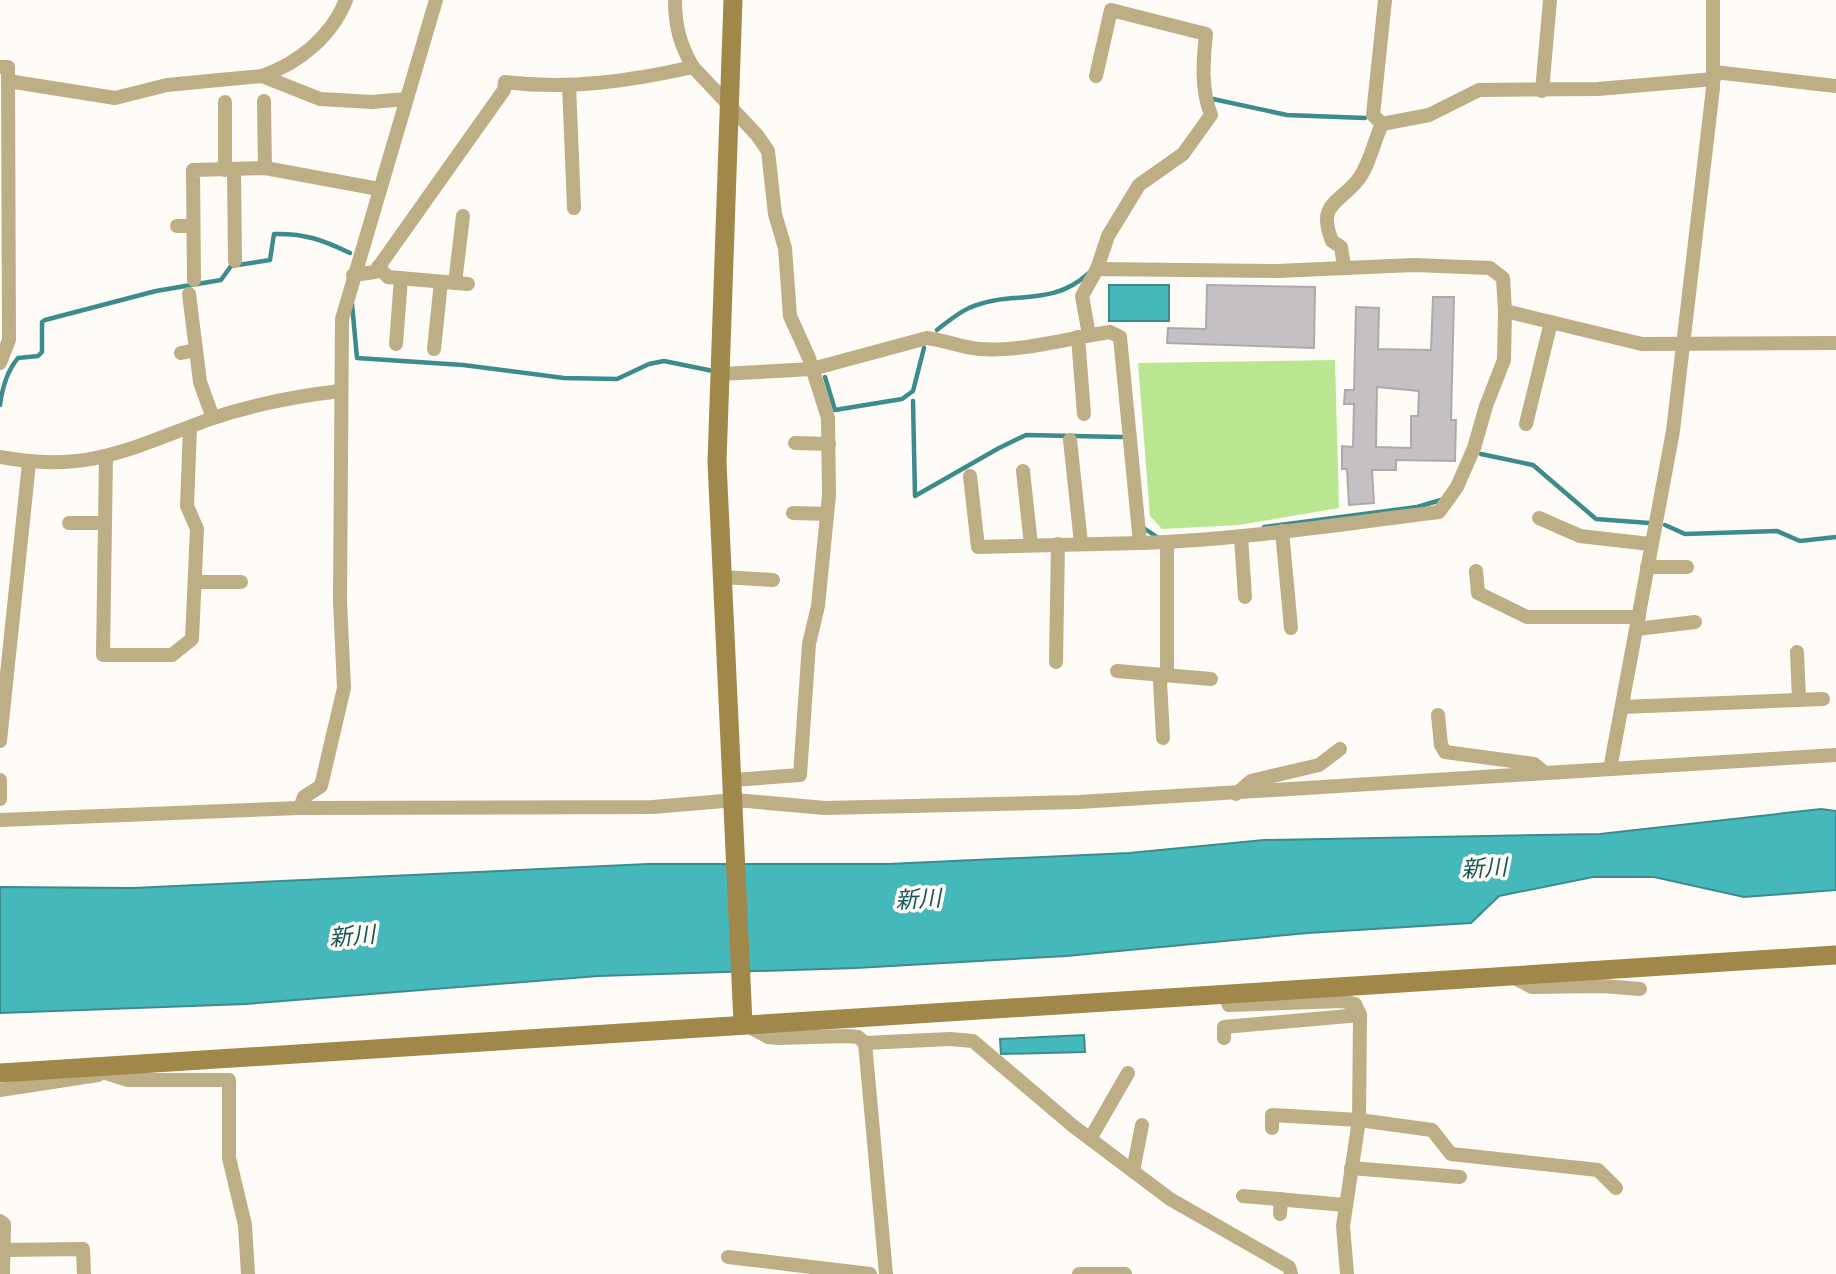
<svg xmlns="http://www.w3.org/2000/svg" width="1836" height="1274" viewBox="0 0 1836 1274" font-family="Manrope,'Noto Sans JP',sans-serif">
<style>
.green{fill:#b9e791}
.water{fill:#45b8bb;stroke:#3c8c8e;stroke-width:2}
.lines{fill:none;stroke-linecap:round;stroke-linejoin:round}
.stream{stroke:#3c8c8e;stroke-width:4.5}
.building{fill:#c5c0c3;stroke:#afa9ac;stroke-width:2;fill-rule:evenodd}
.street{stroke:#beae86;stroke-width:14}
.secondary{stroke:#a0884a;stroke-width:19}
.labels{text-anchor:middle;stroke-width:7;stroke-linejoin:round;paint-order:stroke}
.water-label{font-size:23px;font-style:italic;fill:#155658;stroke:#fffbf6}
</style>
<rect width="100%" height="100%" fill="#fffbf6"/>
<polygon class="green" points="1335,360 1339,508 1239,525 1162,529 1150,516 1138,363"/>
<g class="water">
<rect x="1109" y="285" width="60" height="36"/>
<polygon points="1821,809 1836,811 1836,890 1744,897 1654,877 1593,877 1499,896 1471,923 1308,933 1066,956 856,968 598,976 246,1004 0,1013 0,887 133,888 648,864 888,864 1129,853 1264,840 1600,834"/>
<polygon points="1084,1035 1085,1052 1001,1054 1000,1039"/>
</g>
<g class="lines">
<g class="stream">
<polyline points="1212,102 1213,99 1287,115 1365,118"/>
<polyline points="352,304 357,358 463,365 564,378 617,379 649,364 664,361 713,371"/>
<path d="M937 330C947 322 958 313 969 308 1011 289 1050 309 1089 273"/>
<polyline points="825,377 835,410 902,399 913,391 924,348"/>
<polyline points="913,401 915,496 999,448 1026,435 1122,437"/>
<path d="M0 405C2 389 7 371 18 358L38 356 42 352V322L45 320 156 291 221 280 231 266 270 260 274 234C304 233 323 240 350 253"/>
<polyline points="1481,454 1533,465 1596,519 1649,523"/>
<polyline points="1665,525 1685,534 1777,531 1800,541 1836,537"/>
<polyline points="1142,527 1157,537"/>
<polyline points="1264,527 1417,507 1441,500"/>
</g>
</g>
<g class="building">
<polygon points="1207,285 1315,287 1314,348 1167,343 1168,328 1206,329"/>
<path d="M1433 297H1454L1451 420H1456L1455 461 1396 460V470H1372L1374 503 1349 505 1347 469H1342V446L1353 447 1354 404H1344L1345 390H1354L1356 307 1379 308 1378 349 1431 350ZM1377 387 1419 391 1418 416H1411V448L1376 447Z"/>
</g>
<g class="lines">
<g class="street">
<path d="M346 0C331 37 299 63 262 76L320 99 372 102 406 99"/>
<path d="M675 0C675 26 680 45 693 67"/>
<polyline points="1385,0 1373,115 1382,124 1429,115 1479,90 1598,89 1714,79"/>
<polyline points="0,67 8,67 9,340 0,363"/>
<polyline points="1714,72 1836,86"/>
<path d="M1096 76 1111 10 1206 34C1203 62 1201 89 1211 115L1183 154 1139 185 1108 236 1097 269"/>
<polyline points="8,81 115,98 167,85 262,76"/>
<polyline points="569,85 574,208"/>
<polyline points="1542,91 1550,0"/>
<polyline points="264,101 265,168"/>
<polyline points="225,102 225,170"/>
<polyline points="234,169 235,261"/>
<polyline points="177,226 193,226"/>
<path d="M1344 266 1341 247 1332 241C1317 204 1338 204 1357 181 1369 167 1374 141 1382 124"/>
<polyline points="378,267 388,277 468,284"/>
<path d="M353 275 375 272 504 90 505 82C569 90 630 81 693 67L757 135 768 151 775 214 785 248 790 316 809 358 828 418 829 495 818 606 809 644 800 775 733 780"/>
<polyline points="194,280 193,170 265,168 379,189"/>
<polyline points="455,283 463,216"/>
<polyline points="189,294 200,382 213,418"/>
<polyline points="1089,335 1082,296 1097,269 1277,271 1414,265 1490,268 1503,278 1505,311"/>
<polyline points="1078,337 1084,414"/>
<polyline points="396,344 401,278"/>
<polyline points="434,349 441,282"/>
<polyline points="181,353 196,350"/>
<path d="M721 374 812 369 927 338C945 340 962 348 980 349 1024 352 1067 338 1110 332L1120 337 1140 543C1240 540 1340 524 1439 512L1457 487 1474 448 1486 406 1504 360 1505 311 1642 344 1836 343"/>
<polyline points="1526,424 1551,322"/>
<polyline points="1070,440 1081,543"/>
<polyline points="795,443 829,444"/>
<path d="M0 457C89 474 133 447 213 418 255 404 296 396 340 391"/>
<polyline points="106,457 103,655 172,655 192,639 197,529 187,506 190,428"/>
<polyline points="1023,471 1031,545"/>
<polyline points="970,476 978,547 1140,543"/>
<polyline points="793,513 827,514"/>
<polyline points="1539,518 1580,536 1650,544"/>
<polyline points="69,523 105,523"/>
<polyline points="1282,531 1291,628"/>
<polyline points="1241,537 1245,597"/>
<polyline points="1647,567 1687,567"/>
<polyline points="1476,571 1478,593 1527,617 1639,617"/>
<polyline points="721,577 773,580"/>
<polyline points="195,582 241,582"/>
<polyline points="1637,629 1695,622"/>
<polyline points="1797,652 1799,700"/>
<polyline points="1056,662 1058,544"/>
<polyline points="1117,671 1211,679"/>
<polyline points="1622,707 1823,699"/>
<polyline points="1438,715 1441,745 1445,752 1534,764 1545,773"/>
<polyline points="1163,738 1160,681 1167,672 1167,542"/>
<polyline points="0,741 29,463"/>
<polyline points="1610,769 1673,431 1713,88 1713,0"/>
<polyline points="0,780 0,799"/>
<polyline points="1236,794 1251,781 1319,765 1340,749"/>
<polyline points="300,808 304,797 321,786 344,688 340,601 342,319 436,0"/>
<polyline points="0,820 300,808 653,807 735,800 825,808 1079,802 1836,755"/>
<polyline points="1513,977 1532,987 1603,986 1640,989"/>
<polyline points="1224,995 1229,1005 1342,1001 1355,1004 1360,1015 1359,1120 1343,1226 1347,1274"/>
<polyline points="748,1026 768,1037 779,1038 847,1036 858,1037 865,1043 886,1274"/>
<polyline points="1224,1038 1224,1027 1360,1015"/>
<polyline points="865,1043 950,1039 973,1041 1073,1126 1170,1199 1289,1267 1291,1274"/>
<polyline points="106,1067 106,1073 128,1080 229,1080 229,1158 245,1225 248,1274"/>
<polyline points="0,1090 98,1075"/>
<polyline points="1272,1128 1272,1115 1359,1120 1432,1130 1451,1154 1598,1170 1616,1188"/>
<polyline points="1090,1139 1128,1073"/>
<polyline points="1351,1168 1460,1177"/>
<polyline points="1133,1171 1142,1125"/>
<polyline points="1243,1196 1345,1205"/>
<polyline points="1280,1214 1281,1199"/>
<polyline points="0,1221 4,1224 3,1274"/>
<polyline points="4,1250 83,1249 84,1274"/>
<polyline points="728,1257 870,1274"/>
<polyline points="1079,1274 1125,1274"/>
</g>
<g class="secondary">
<polyline points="733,0 717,462 743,1023"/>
<polyline points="0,1073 1836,955"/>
</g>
</g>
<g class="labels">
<g class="water-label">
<text transform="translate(1484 868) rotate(-3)" y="8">新川</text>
<text transform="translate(918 899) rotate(-3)" y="8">新川</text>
<text transform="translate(352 936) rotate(-5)" y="8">新川</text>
</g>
</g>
</svg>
